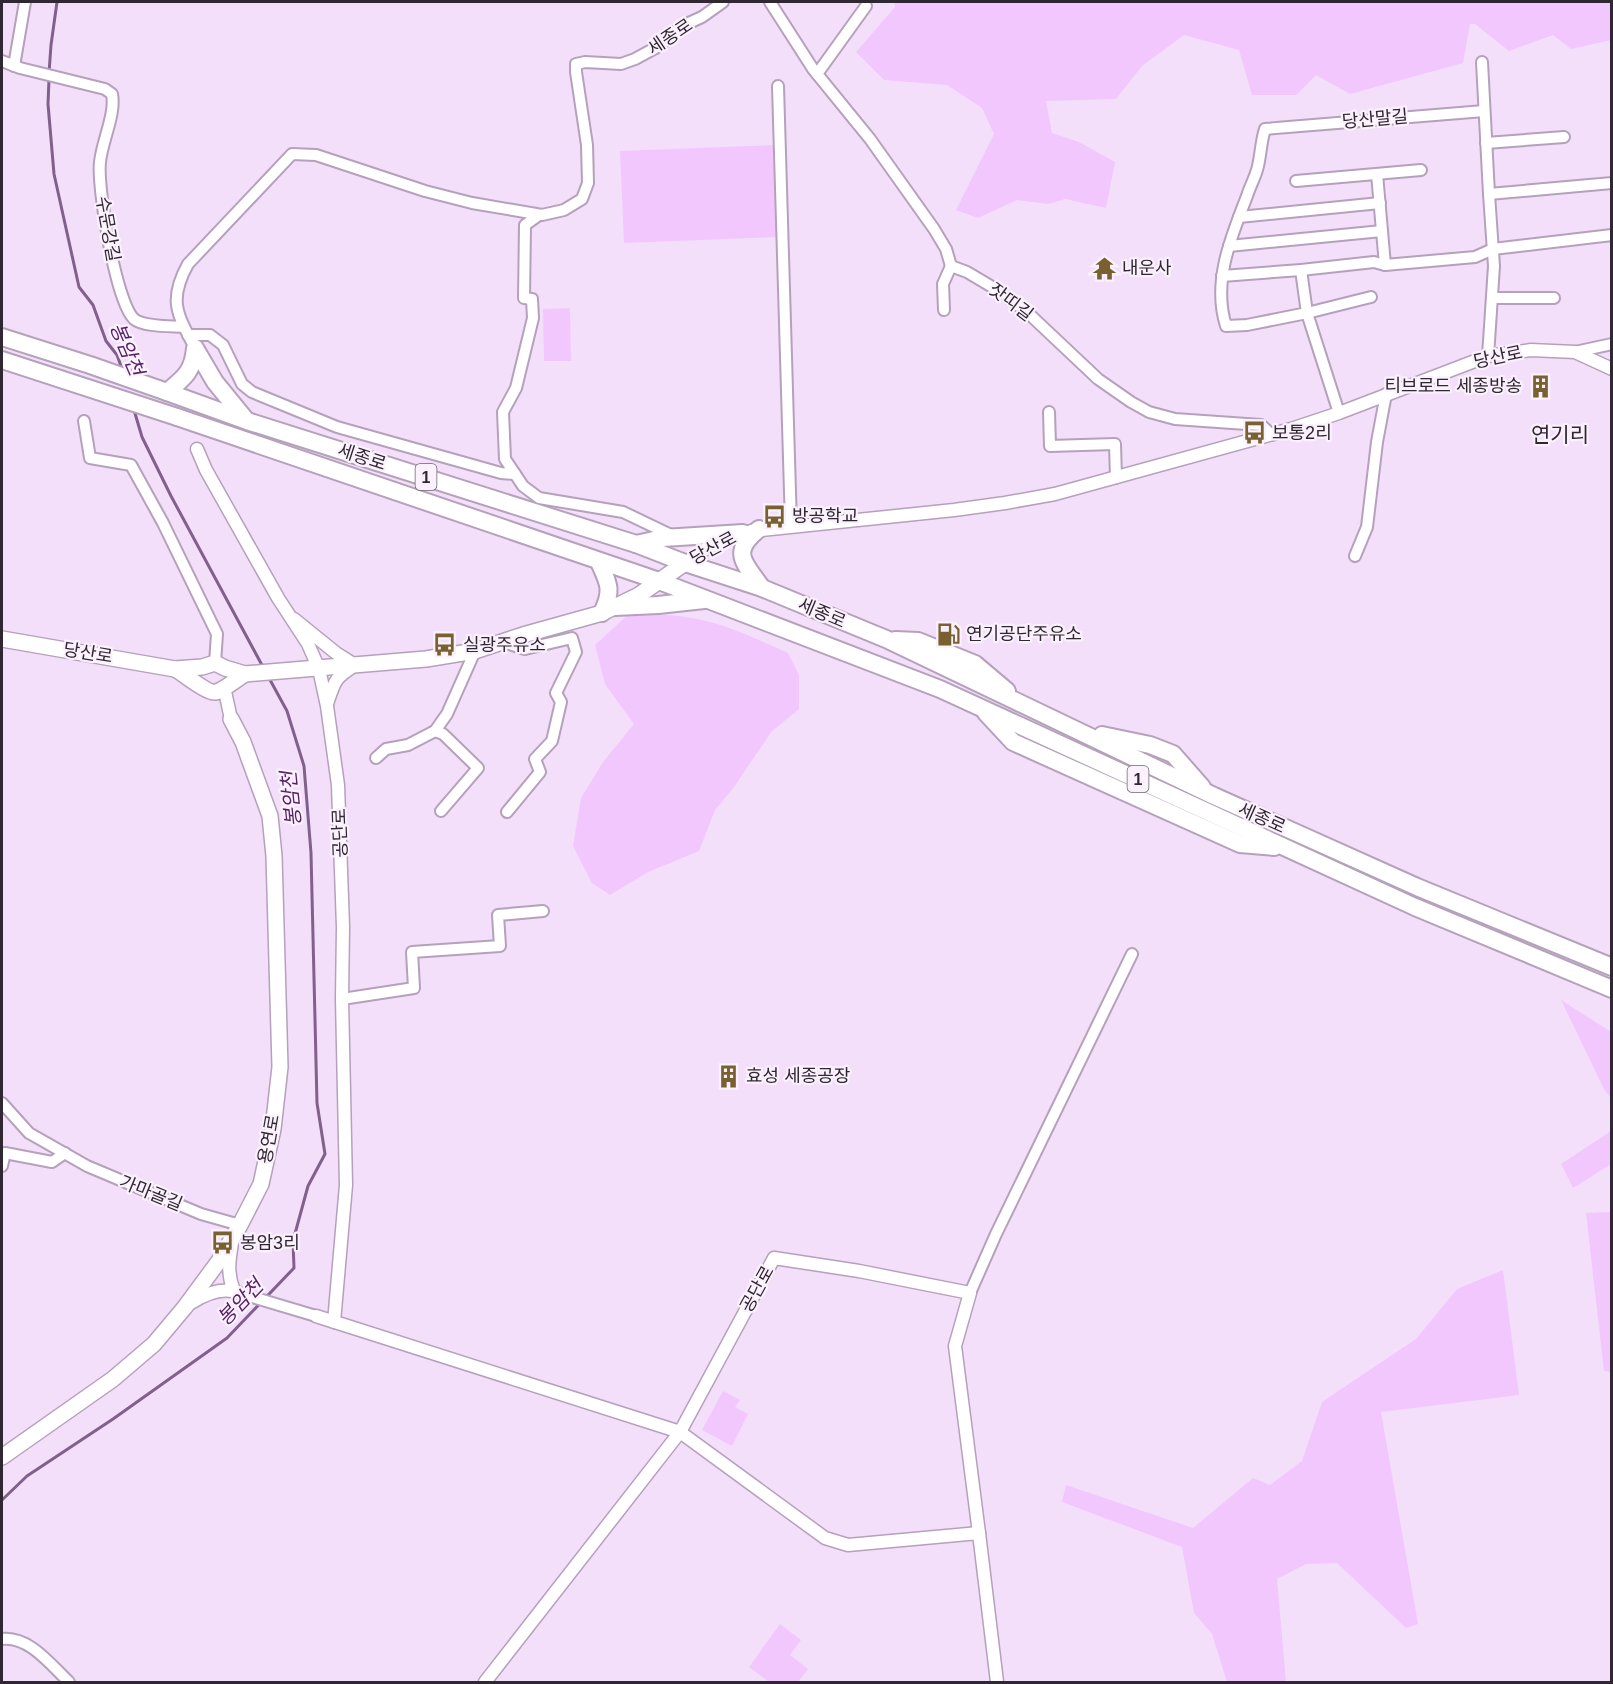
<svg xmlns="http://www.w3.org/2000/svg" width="1613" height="1684" viewBox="0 0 1613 1684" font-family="Helvetica,'Noto Sans KR',sans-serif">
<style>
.green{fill:#f1c7fe}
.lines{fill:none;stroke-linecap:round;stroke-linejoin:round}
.stream{stroke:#81608b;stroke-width:3}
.minor-casing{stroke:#b5a1bb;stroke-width:14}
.tertiary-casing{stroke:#b5a1bb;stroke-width:15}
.secondary-casing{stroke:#b5a1bb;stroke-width:18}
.primary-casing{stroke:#b5a1bb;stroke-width:20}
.trunk-casing{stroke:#b5a1bb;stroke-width:20}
.minor{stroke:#fff;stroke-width:10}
.tertiary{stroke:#fff;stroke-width:12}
.secondary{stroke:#fff;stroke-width:15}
.primary{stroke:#fff;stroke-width:16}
.trunk{stroke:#fff;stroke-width:16}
.labels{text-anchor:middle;stroke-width:4.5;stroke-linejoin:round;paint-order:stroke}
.shield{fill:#faf1fd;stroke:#6c646e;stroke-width:1.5}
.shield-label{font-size:16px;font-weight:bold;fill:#2f2731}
.street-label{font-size:18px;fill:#2f2731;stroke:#faf1fd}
.poi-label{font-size:18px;fill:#2f2731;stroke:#faf1fd;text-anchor:start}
.water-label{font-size:20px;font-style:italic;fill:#582268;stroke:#faf1fd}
.quarter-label{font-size:21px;fill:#2f2731;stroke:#faf1fd}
</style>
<rect width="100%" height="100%" fill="#f4dffb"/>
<g class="green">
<polygon points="894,2 1611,2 1611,40 1571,49 1553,35 1509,51 1475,24 1470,24 1463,63 1350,94 1316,75 1296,95 1252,95 1239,50 1184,35 1142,66 1116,99 1046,101 1052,133 1079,142 1115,162 1106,208 1065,199 1048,204 1017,200 978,218 956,210 994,134 982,108 947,85 884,80 856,52 895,7"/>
<polygon points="775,145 778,237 624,243 620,151"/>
<polygon points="570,308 571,361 544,361 543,309"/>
<path d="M631 612C657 614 684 615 710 622 737 629 763 642 788 653L799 675V709L772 731 734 787 715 810 699 851 648 872 610 895 592 883 573 846 581 798 603 762 634 724 605 684 595 645Z"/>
<polygon points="1561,1000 1611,1032 1611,1098 1604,1089"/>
<polygon points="1611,1131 1611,1164 1573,1188 1561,1164"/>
<polygon points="1611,1212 1612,1212 1611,1372 1604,1371 1586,1213"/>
<polygon points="1503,1270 1519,1395 1381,1412 1418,1624 1406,1628 1337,1563 1306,1564 1277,1579 1286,1682 1227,1682 1212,1634 1194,1613 1182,1547 1062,1502 1066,1485 1193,1528 1253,1478 1270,1485 1302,1461 1322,1402 1416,1339 1457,1289"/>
<polygon points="723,1391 740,1400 735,1407 748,1414 732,1446 702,1430"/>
<polygon points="780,1624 801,1640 790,1655 808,1669 798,1682 769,1682 749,1667"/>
</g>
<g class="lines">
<g class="stream">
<polyline points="49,73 51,45 57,2"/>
<polyline points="49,79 48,104 54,174 79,287 93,305 106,341 117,355 122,369"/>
<polyline points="134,410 142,437 171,496 263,667"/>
<polyline points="2,1500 27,1476 113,1419 227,1338 294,1268 293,1241 308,1186 325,1154 317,1103 311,853 304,766 287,711 269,678"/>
</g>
<defs>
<g id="minor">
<polyline points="770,2 813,69 870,139 934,229 946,249 951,266 967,272 999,291 1027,312 1098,379 1131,402 1149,412 1175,419 1261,425 1272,435"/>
<path d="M2 61 20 68 105 89 112 94C116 114 102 141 100 162 97 188 116 302 134 319 143 327 172 326 184 327"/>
<polyline points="1482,62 1489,194 1494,266 1488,356"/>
<polyline points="14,66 25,2"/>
<polyline points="817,74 866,6"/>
<polyline points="778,86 791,526"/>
<polyline points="1486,143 1564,137"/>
<polyline points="1377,174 1385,265"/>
<polyline points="1296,181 1421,170"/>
<polyline points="1489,194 1612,183"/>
<polyline points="539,215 525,225 524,298 532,299 533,318 516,388 503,412 505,459 523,486 539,498 623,512 671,535"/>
<polyline points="1239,217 1380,203"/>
<polyline points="1229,246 1382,231"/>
<polyline points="1301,270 1307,313 1339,413"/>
<polyline points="1222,276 1301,270 1374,262 1385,265 1475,257 1493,249 1612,235"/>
<path d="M1371 297 1307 313 1247 325 1226 326C1212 282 1231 237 1247 196 1250 186 1256 176 1258 166 1261 153 1261 141 1265 129L1484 111"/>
<polyline points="1492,298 1554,298"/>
<polyline points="944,310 943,284 951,266"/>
<polyline points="188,335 210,335 223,345 242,384 252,392 337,427 501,473 515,474"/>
<path d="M195 348C177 314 168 300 188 264L292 154 316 155 425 191 472 203 542 215 564 210 582 199 588 183 587 145 576 72V64L585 62 621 64 635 59 659 46 682 26 702 17 723 2"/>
<polyline points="1575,352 1612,344"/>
<polyline points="1049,412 1050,446 1115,444 1116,478"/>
<polyline points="84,421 90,458 131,465 163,523 217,634 215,663"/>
<polyline points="1355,556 1367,527 1377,442 1386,394"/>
<polyline points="503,642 525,649 572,638 576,652 556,693 561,702 552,741 535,759 540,772 507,812"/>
<polyline points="376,758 386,749 408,745 435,731"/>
<polyline points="441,811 478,768 443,734 435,731 447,714 475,651"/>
<polyline points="342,999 414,988 412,952 500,946 498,915 543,911"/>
<polyline points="2,1103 29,1133 87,1166 201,1214 240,1225"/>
<polyline points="2,1166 5,1153 52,1162 65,1153"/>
<polyline points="239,1293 316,1316"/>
<polyline points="970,1293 996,1234 1132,954"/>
<path d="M2 1639C29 1636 50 1664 69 1682"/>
</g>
<g id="tertiary">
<polyline points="197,449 206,470 278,598 308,644 319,669 327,706 338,785 343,927 342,999 346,1185 334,1322"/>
<polyline points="751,531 954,510 1005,503 1055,494 1291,429 1339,413 1488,356 1531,350 1575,352 1612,369"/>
<polyline points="685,563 707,548 731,537"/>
<path d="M294 619 336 653 355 665C334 679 335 680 327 704"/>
<polyline points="224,687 231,719"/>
<path d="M232 1243C229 1261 227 1274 234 1291"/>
<path d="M191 1303C205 1294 222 1286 239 1293"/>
<polyline points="316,1316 680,1432 825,1538 848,1545 979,1533 997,1682"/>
<polyline points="485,1682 680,1432 774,1258 859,1271 970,1293 955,1346 979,1533"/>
</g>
<g id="secondary">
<polyline points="2,639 175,669 202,667 215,663 225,668 245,674 426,659 475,651 523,635 602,613 639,595 685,563"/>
<path d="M175 669C184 674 208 694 216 692 224 690 238 678 245 674"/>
<polyline points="2,1457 113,1379 154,1344 185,1307 219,1261 240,1225 261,1184 273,1129 280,1067 274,856 270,816 243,742 231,719"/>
</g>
<g id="primary">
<polyline points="167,392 247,421 636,544 685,563"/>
<path d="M167 392C184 378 193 372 195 348L215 382 246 420"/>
<polyline points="177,417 659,581"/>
<polyline points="636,544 663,538 743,533"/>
<path d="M599 562C609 584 613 590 602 613"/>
</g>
<g id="trunk">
<polyline points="2,337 90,365 167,392"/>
<polyline points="2,360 177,417"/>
<path d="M759 529C729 553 745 563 762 588"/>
<polyline points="685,563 762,588 886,639 1214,796 1417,887 1612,967"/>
<polyline points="659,581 940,689 1415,907 1612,989"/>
<polyline points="615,607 658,605 704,600"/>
<polyline points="895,640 918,641 975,664 1007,691"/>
<polyline points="986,713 1013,742 1240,844 1274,847"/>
<polyline points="1102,735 1150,745 1173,754 1202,787"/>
</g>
</defs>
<use href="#minor" class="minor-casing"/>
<use href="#tertiary" class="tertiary-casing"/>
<use href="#secondary" class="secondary-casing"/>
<use href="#primary" class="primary-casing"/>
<use href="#trunk" class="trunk-casing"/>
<use href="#minor" class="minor"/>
<use href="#tertiary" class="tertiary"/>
<use href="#secondary" class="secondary"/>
<use href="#primary" class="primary"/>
<use href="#trunk" class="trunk"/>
</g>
<defs>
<symbol id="temple-bare" viewBox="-9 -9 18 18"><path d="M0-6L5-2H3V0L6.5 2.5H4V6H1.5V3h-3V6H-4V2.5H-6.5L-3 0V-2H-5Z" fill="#796031" stroke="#faf1fd" stroke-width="2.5" paint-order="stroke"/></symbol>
<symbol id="building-bare" viewBox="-9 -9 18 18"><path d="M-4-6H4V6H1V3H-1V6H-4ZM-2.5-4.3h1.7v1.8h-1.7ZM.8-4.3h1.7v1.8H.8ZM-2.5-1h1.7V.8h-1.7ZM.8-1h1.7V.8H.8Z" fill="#796031" stroke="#faf1fd" stroke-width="2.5" paint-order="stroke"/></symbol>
<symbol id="bus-bare" viewBox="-9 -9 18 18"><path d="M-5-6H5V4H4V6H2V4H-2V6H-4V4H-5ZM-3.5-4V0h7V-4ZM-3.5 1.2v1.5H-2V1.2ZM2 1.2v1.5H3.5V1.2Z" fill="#796031" stroke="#faf1fd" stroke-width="2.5" paint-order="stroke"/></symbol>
<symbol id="fuel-bare" viewBox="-9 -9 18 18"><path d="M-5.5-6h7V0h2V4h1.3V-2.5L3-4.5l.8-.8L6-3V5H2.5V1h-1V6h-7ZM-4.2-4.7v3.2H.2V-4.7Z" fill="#796031" stroke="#faf1fd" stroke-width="2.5" paint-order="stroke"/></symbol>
</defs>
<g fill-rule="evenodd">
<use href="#temple-bare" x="1088" y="252" width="33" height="33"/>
<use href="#building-bare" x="1524" y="370" width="33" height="33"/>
<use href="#bus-bare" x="1238" y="416" width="33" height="33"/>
<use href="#bus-bare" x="758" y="500" width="33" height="33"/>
<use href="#fuel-bare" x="932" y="618" width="33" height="33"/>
<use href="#bus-bare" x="428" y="628" width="33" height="33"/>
<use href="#building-bare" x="712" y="1060" width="33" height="33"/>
<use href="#bus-bare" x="206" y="1226" width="33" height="33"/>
</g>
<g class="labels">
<g class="shield">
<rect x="415.5" y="464" width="21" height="26" rx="4.5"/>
<rect x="1127.5" y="766" width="21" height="26" rx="4.5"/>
</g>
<g class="shield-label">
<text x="426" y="483">1</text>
<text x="1138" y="785">1</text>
</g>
<g class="street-label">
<text transform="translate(670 37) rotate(-34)" y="6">세종로</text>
<text transform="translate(1375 119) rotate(-5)" y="6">당산말길</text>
<text transform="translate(108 229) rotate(80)" y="6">수문강길</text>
<text transform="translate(1011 302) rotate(37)" y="6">잣띠길</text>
<text transform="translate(1498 357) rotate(-12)" y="6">당산로</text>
<text transform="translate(362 457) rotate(18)" y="6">세종로</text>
<text transform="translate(713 548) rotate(-28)" y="6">당산로</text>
<text transform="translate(822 613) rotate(23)" y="6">세종로</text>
<text transform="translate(88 653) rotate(9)" y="6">당산로</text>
<text transform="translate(1262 818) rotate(24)" y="6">세종로</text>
<text transform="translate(340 833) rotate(-92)" y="6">공단로</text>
<text transform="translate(269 1139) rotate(-80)" y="6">용연로</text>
<text transform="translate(151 1193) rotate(22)" y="6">가마골길</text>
<text transform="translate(757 1289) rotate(-61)" y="6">공단로</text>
</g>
<g class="poi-label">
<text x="1122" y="274">내운사</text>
<text x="1522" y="392" text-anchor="end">티브로드 세종방송</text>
<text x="1272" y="439">보통2리</text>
<text x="792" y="522">방공학교</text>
<text x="966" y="640">연기공단주유소</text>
<text x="463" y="651">실광주유소</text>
<text x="746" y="1082">효성 세종공장</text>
<text x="240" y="1249">봉암3리</text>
</g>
<g class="water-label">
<text transform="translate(127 349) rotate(67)" y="7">봉암천</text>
<text transform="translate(291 799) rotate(-96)" y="7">봉암천</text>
<text transform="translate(240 1302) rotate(-46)" y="7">봉암천</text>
</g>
<g class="quarter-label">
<text x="1560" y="442">연기리</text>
</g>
</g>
<rect width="1613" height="1684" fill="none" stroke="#2f2731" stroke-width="6"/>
</svg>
